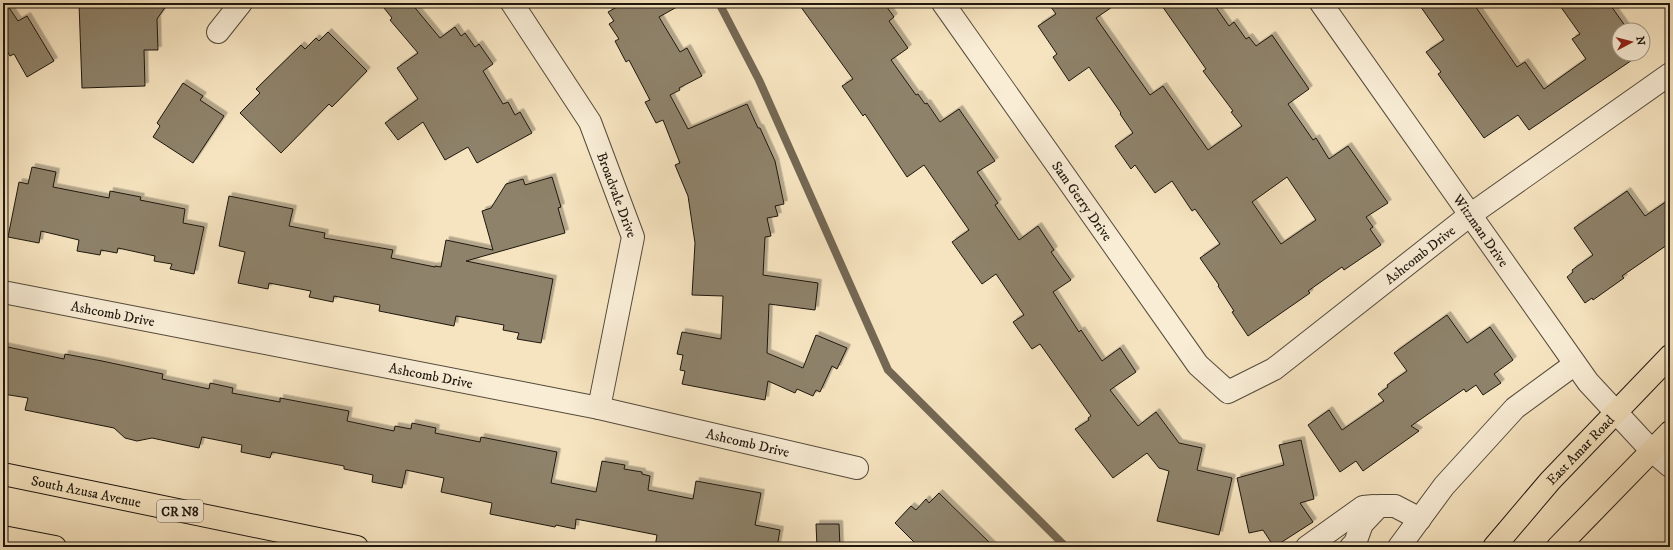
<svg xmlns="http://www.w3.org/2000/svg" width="1673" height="550" viewBox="0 0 1673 550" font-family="'IM FELL DW Pica',serif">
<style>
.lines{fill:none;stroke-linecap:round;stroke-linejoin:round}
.stream{stroke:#746854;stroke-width:8}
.building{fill:#8e826b;stroke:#1e170e;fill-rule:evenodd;filter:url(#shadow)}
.minor-casing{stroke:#544a3a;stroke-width:24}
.major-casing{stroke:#1e170e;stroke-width:24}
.minor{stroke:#f9edd6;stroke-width:22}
.major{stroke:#f6e4c0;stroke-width:22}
.labels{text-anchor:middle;stroke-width:3;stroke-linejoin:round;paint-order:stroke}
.shield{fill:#f9edd6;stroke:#60574a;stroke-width:1}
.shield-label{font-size:13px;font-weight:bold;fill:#1e170e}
.street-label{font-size:14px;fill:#1e170e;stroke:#f9edd6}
</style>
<defs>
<filter id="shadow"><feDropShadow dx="3.5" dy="-3.5" stdDeviation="0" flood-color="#0004"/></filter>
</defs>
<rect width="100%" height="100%" fill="#f6e4c0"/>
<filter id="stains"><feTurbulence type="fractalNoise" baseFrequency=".005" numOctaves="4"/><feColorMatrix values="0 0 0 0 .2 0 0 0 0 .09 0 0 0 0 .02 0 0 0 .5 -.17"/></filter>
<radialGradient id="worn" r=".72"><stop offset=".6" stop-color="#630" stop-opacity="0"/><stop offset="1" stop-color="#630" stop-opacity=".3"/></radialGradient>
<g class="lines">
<polyline class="stream" points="719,3 759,80 888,370 1066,547"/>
</g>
<g class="building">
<polygon points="3,3 6,3 18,21 27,16 54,61 27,77 14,54 10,56 3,44"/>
<polygon points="79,3 168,3 157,19 158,50 144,50 145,86 82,88"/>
<polygon points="380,3 411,3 440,38 455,27 461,36 465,33 475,47 479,44 493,64 483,71 503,104 508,102 515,115 520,112 532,133 477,163 468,147 445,160 423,122 398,140 385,123 418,99 397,68 418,53 390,20 392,18"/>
<polygon points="624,3 684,3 659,17 680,52 687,48 702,76 679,88 680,90 670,95 688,129 747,104 758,128 760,128 775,161 784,204 775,206 778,216 767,218 771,236 765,237 763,275 818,283 815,310 769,304 767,353 803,368 816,335 847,348 837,369 832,366 820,392 816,390 813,396 797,389 795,393 768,381 765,400 682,384 685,371 680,370 683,355 677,354 682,332 721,339 723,296 692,295 695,243 688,196 675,165 680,163 663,120 656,123 645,102 650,100 629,60 626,62 615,41 619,39 609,24 614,21 608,12"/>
<polygon points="798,3 884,3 894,17 889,21 908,48 891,60 916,95 918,94 925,104 927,103 940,122 959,109 995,161 977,172 998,203 995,205 1019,240 1038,226 1054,250 1051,252 1071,280 1053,292 1079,332 1081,330 1102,361 1120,348 1136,372 1110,390 1138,426 1156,412 1179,443 1202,448 1197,470 1232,478 1219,535 1157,521 1169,471 1159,468 1147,453 1113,478 1075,429 1089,420 1088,418 1091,416 1040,344 1032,349 1013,322 1024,315 996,274 982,284 952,242 969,230 924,165 907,177 865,114 863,116 842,86 853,79"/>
<path d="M1048 3H1118L1096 18 1150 95 1163 86 1208 150 1242 126 1231 112 1233 111 1203 71 1206 69 1160 3H1213L1229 26 1234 22 1246 39 1249 37 1256 46 1272 35 1309 89 1288 104 1313 140 1316 138 1329 159 1348 146 1388 203 1366 217 1373 227 1370 229 1381 245 1344 270 1342 267 1308 291 1310 293 1248 336 1232 312 1234 311 1218 286 1219 285 1200 258 1220 244 1195 209 1192 211 1172 181 1155 193 1135 165 1131 169 1115 146 1133 133 1120 114 1121 113 1089 67 1069 81 1053 57 1057 54 1038 26 1056 14ZM1287 177 1316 220 1281 244 1252 202Z"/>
<polygon points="1418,3 1473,3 1517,67 1525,62 1544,89 1586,59 1572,39 1580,34 1558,3 1609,3 1628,30 1619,30 1619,54 1641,54 1529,130 1518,115 1484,138 1438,74 1441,72 1426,52 1444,40"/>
<polygon points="328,32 367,71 332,107 329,104 281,153 240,113 260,93 256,89 301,45 305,49 316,38 319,41"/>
<polygon points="183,83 203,96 200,100 224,116 193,163 153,137 160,126 157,123"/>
<polygon points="32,167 56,172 53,187 109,198 110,191 141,197 140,200 185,209 183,223 204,227 194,274 170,269 172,264 154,261 155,256 118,248 117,253 101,250 100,255 77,251 79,240 41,231 39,243 8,237 19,182 28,184"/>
<polygon points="552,177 561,207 558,208 565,233 466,261 553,279 541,343 517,339 519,333 503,330 504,325 456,316 454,326 379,311 380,305 334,296 333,302 309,297 311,291 269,283 268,289 238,283 245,252 219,246 229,196 293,209 289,226 325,233 324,238 393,250 391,258 435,267 435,266 441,267 446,240 493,250 482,211 491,208 506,184 523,179 525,185"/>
<polygon points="1627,191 1645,216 1670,199 1670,243 1622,276 1624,278 1593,300 1592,298 1585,303 1567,277 1573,272 1572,270 1593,255 1574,228"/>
<polygon points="1447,315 1467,343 1490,327 1513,360 1494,374 1501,383 1483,395 1476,385 1466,392 1464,389 1411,426 1419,431 1363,471 1356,461 1340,472 1308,425 1329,410 1342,430 1384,401 1378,394 1388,387 1387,385 1407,371 1394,353"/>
<polygon points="3,346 64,359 65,354 102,361 163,374 162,379 209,389 210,383 233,388 232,393 280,402 280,398 349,411 347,421 394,431 395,426 411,429 412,423 436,428 435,433 480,442 481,437 557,452 551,483 596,492 602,461 625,465 624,469 642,472 642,474 650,476 648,490 693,499 696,481 761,493 755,525 780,530 777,547 655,547 657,535 576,519 575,529 556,525 555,527 490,514 492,503 441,492 444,478 406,470 402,488 372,482 373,475 344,469 344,466 272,452 270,458 241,452 242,445 202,437 199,448 152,438 137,441 125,438 114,428 25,410 28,398 3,394"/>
<polygon points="1301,440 1314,499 1300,503 1313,522 1274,547 1263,530 1249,533 1237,478 1284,465 1279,445"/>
<polygon points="939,493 994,547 919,547 895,523 911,506 916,510 926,499 929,503"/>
<polygon points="816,524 839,524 840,547 817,547"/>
</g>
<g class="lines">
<defs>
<g id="minor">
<path id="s1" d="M512 3 590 122 633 237 599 408"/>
<path id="s2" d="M943 3 1198 365 1228 392 1274 369 1470 215 1670 74"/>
<path id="s3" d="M1321 3 1588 382 1651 450 1670 466"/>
<polyline points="218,32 241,3"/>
<path id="s4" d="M3 292 599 408 857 468"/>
<polyline points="1307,547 1363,507 1374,506"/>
<polyline points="1351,547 1355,543 1362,524 1379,506 1395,506 1420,519"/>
<polyline points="1399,547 1444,486 1515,408 1575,364"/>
</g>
<g id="major">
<path id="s5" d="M3 474 357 547"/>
<polyline points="3,537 55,547"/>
<path id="s6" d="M1494 547 1550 481 1670 356"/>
<polyline points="1558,547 1670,432"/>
</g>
</defs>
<use href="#minor" class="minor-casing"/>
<use href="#major" class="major-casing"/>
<use href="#minor" class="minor"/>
<use href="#major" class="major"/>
</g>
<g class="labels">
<rect class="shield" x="157" y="500" width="46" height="22" rx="3"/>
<g class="shield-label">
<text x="180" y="516">CR N8</text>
</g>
<g class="street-label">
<text dy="5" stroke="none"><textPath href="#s1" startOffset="220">Broadvale Drive</textPath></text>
<text dy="5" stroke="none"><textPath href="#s2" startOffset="242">Sam Gerry Drive</textPath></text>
<text dy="5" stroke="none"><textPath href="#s3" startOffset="278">Witzman Drive</textPath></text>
<text dy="5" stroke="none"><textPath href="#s2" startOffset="720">Ashcomb Drive</textPath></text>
<text dy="5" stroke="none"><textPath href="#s4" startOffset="112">Ashcomb Drive</textPath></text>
<text dy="5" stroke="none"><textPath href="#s4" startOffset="436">Ashcomb Drive</textPath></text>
<text dy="5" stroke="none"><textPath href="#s4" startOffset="760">Ashcomb Drive</textPath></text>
<text dy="5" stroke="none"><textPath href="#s6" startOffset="130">East Amar Road</textPath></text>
<text dy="5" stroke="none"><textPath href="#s5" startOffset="85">South Azusa Avenue</textPath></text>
</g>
</g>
<rect width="1673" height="550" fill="none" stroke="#f6e4c0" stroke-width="16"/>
<rect x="4" y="4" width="1665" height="542" fill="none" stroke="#1e170e" stroke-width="2"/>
<rect x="8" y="8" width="1657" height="534" fill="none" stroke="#1e170e"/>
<g transform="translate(1631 42) rotate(83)"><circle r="19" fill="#f9edd6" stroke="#a19786"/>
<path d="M0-3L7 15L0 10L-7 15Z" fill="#8f2418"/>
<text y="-6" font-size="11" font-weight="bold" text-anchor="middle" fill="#1e170e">N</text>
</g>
<rect width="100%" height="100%" filter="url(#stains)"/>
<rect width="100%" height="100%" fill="url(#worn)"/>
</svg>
